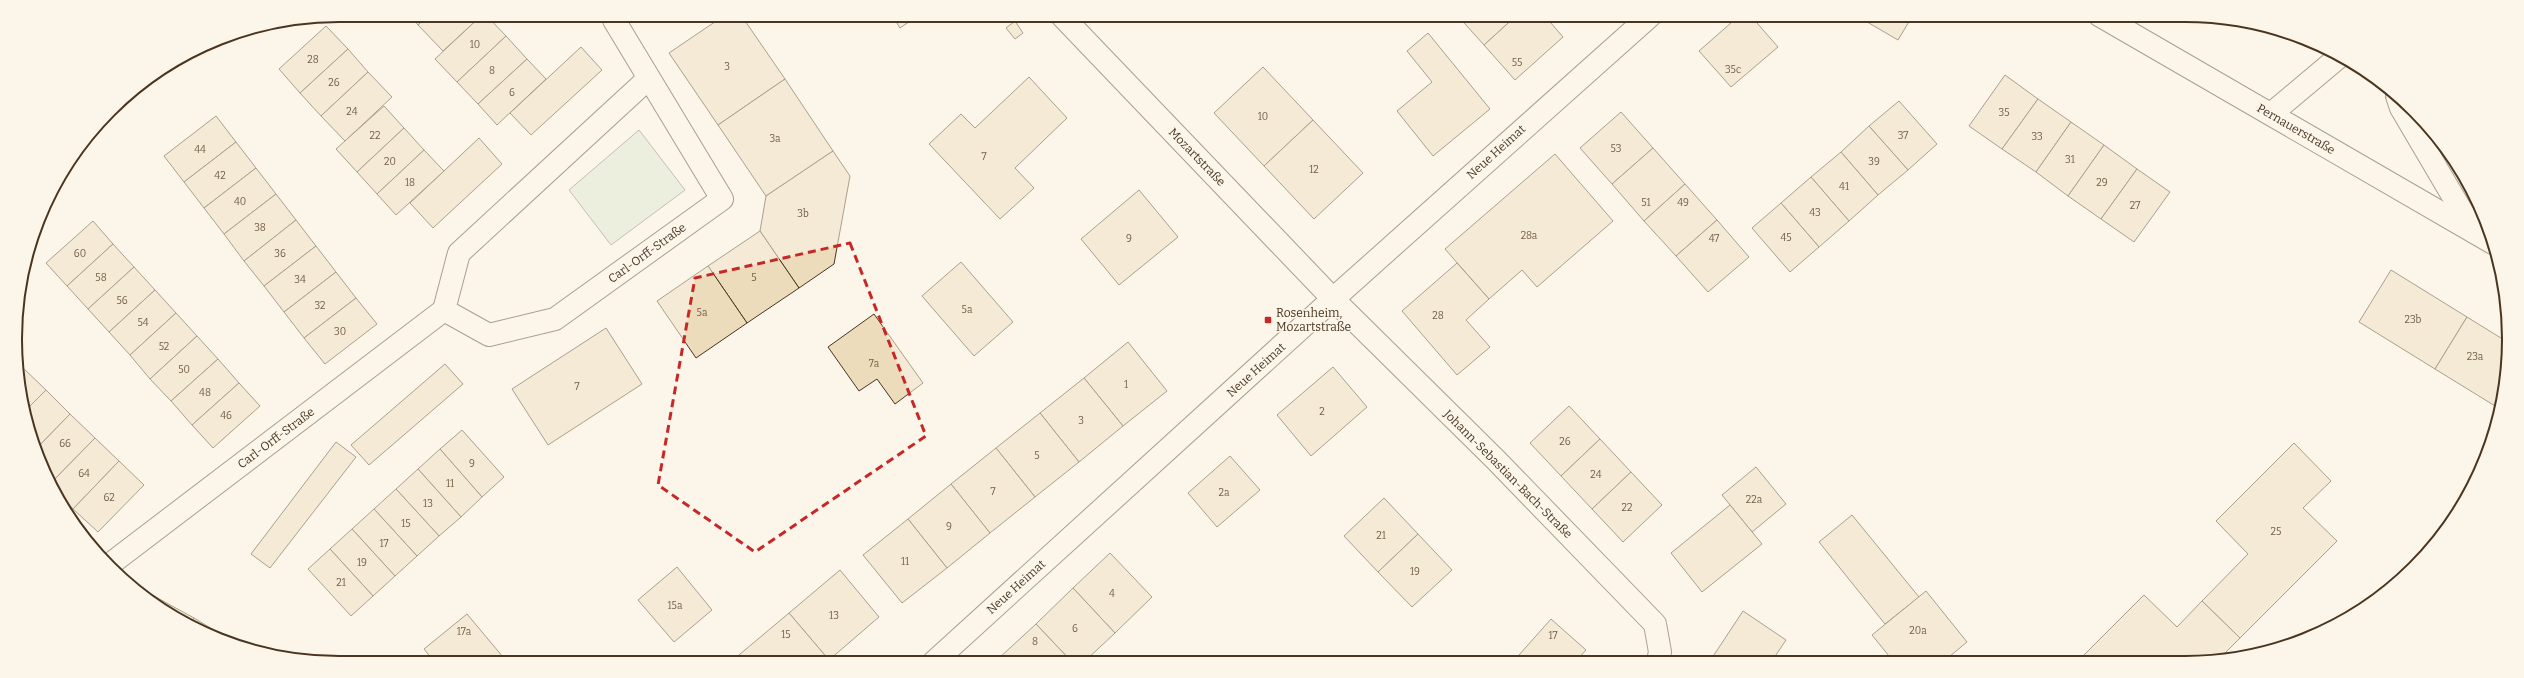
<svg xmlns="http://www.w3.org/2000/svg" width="2524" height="678" viewBox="0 0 2524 678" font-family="Bitter,serif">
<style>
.green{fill:#dce7d0;stroke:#887966}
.building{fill:#ecdcbc;stroke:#4a3520}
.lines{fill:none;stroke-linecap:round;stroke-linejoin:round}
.minor-casing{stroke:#4a3520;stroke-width:24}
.minor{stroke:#fbf6e9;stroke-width:22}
.marked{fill:none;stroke:#c62828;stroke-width:3;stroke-dasharray:8 5;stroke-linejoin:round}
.poi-dot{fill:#c62828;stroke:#fbf6e9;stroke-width:1.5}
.labels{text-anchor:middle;stroke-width:3;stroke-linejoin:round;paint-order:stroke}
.number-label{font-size:10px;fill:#725f47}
.street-label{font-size:12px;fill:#4a3520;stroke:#fbf6e9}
.poi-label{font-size:12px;fill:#4a3520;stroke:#fbf6e9;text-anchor:start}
.rim{fill:none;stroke:#4a3520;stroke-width:2}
</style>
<rect width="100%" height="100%" fill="#fbf6e9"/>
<polygon class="green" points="639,130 685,190 611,245 569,190"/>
<g class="building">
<polygon points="410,15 429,15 418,25"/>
<polygon points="429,15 482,15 443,51 418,25"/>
<polygon points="482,15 486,15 506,36 457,82 435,59"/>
<polygon points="725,15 741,15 785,79 718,125 669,53"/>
<polygon points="892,15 919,15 900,28"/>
<polygon points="1457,15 1517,15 1484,45"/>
<polygon points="1517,15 1544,15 1563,37 1515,80 1484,45"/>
<polygon points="1740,15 1750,15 1778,47 1731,87 1699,51"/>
<polygon points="1855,15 1913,15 1898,40"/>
<polygon points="1015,21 1023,33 1015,39 1006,28"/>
<polygon points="326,26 348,49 300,93 279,69"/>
<polygon points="1428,33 1490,109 1433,156 1397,111 1432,82 1407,51"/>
<polygon points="506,36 527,59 478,104 457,82"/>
<polygon points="581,47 602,70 531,135 510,113"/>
<polygon points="348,49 368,72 321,116 300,93"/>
<polygon points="527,59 546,79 497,125 478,104"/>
<polygon points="1263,67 1313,120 1264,166 1214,113"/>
<polygon points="368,72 392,97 345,141 321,116"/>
<polygon points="2005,75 2038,99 2002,149 1969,126"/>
<polygon points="1029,77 1067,118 1015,168 1034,188 1000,219 929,144 961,114 975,128"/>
<polygon points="785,79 833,151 766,196 718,125"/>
<polygon points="2038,99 2071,122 2036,172 2002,149"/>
<polygon points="1899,101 1937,144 1908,170 1869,126"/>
<polygon points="384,106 404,128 357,172 336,149"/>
<polygon points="1621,112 1653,148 1612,184 1580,148"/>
<polygon points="216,116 236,142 184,182 164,156"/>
<polygon points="1313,120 1363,173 1314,219 1264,166"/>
<polygon points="2071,122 2104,145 2068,196 2036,172"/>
<polygon points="1869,126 1908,170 1878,195 1841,152"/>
<polygon points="404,128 424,150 377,194 357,172"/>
<polygon points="479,138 502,164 433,228 410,203"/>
<polygon points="236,142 256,168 204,208 184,182"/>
<polygon points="2104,145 2137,169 2101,219 2068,196"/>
<polygon points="1653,148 1685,184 1644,221 1612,184"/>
<polygon points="424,150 444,171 396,215 377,194"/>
<polygon points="833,151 850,176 834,264 799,288 760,231 766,196"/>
<polygon points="1841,152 1878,195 1849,221 1811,177"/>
<polygon points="1555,154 1613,221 1537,287 1522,270 1489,299 1445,249"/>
<polygon points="256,168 276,194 224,234 204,208"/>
<polygon points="2137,169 2170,192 2134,242 2101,219"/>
<polygon points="1811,177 1849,221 1819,247 1781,203"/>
<polygon points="1685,184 1717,220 1676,256 1644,221"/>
<polygon points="1139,190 1178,237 1119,285 1081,239"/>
<polygon points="276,194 296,220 244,261 224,234"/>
<polygon points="1781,203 1819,247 1790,272 1752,228"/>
<polygon points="296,220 316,246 264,286 244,261"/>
<polygon points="1717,220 1749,257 1708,292 1676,256"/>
<polygon points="93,221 113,244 67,286 46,263"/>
<polygon points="760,231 799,288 747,323 708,266"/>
<polygon points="113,244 134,267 88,309 67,286"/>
<polygon points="316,246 336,272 284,312 264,286"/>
<polygon points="961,262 1013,322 974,356 922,296"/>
<polygon points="1457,263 1489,299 1466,320 1490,347 1457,375 1402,311"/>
<polygon points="708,266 747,323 696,358 657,301"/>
<polygon points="134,267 155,290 109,332 88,309"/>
<polygon points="2391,270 2467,317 2435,369 2359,322"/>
<polygon points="336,272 356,298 304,338 284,312"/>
<polygon points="155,290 176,313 130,355 109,332"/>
<polygon points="356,298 377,324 325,364 304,338"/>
<polygon points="176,313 197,336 150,379 130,355"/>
<polygon points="874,314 923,383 895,404 877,379 859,391 828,347"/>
<polygon points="2467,317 2509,343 2500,409 2435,369"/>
<polygon points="606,328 642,384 548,445 512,389"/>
<polygon points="197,336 218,359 171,401 150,379"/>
<polygon points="1128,342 1167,391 1123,426 1084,378"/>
<polygon points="218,359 239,383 192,425 171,401"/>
<polygon points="445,364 463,384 369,465 351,445"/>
<polygon points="21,366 46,390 25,411 21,367"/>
<polygon points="1333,367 1367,407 1311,456 1277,415"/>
<polygon points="1084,378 1123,426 1079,462 1040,413"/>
<polygon points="239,383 260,406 213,448 192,425"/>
<polygon points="46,390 70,414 36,449 26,423 25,411"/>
<polygon points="1569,406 1600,439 1561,476 1530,443"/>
<polygon points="1040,413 1079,462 1035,497 996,448"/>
<polygon points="70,414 95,438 50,484 36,449"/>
<polygon points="462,430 504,477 482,497 440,449"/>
<polygon points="95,438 119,461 73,509 50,484"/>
<polygon points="1600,439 1631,472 1592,509 1561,476"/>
<polygon points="336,442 356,457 270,568 251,554"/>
<polygon points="2294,443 2331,481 2303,508 2337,541 2240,638 2202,601 2248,554 2216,521"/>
<polygon points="996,448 1035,497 990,533 951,484"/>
<polygon points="440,449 482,497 461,517 418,469"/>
<polygon points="1230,456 1260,490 1217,527 1188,493"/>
<polygon points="119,461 144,485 98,532 73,509"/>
<polygon points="1756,467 1786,504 1752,532 1722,495"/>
<polygon points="418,469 461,517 439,536 396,489"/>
<polygon points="1631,472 1662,505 1623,542 1592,509"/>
<polygon points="951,484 990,533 947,568 908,519"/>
<polygon points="396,489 439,536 417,556 374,509"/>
<polygon points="1384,498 1418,534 1378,572 1344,536"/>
<polygon points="1730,505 1762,544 1702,592 1671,553"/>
<polygon points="374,509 417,556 395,576 352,529"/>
<polygon points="1852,515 1919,597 1885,624 1819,542"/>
<polygon points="908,519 947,568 902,603 863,555"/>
<polygon points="352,529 395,576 373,596 330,549"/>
<polygon points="1418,534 1452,570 1412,607 1378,572"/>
<polygon points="330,549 373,596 351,616 308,569"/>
<polygon points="1110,553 1152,597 1115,633 1073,588"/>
<polygon points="677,567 712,610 674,642 638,600"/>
<polygon points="840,570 879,617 829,660 789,613"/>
<polygon points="132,583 163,601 159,607 130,586"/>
<polygon points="1073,588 1115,633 1084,662 1072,662 1036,624"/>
<polygon points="1926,591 1967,642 1944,661 1893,661 1872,635"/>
<polygon points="2144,595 2177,627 2202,601 2240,638 2218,660 2079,660"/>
<polygon points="163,601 194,618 190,624 177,619 159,607"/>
<polygon points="1743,611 1786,640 1772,661 1710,661"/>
<polygon points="789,613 829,660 825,662 745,662 739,655"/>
<polygon points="467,614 508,663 435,663 424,649"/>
<polygon points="194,618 224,636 224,637 190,624"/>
<polygon points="1551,619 1586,650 1576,661 1527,661 1519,655"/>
<polygon points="1036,624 1072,662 1001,662 998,659"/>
<polygon points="1519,655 1527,661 1513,661"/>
</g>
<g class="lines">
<defs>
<g id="minor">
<polyline points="620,15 614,20 722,199 555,319 489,335 444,310 459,253 649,78"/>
<polyline points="1061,15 1333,299 1496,460 1655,624 1660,652 1658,661"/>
<polyline points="2099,15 2493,243"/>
<polyline points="2397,96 2401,108 2474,232"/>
<polyline points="2271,114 2340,56"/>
<polyline points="109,565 444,310"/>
<polyline points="934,662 1333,299 1651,15"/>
</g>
</defs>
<use href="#minor" class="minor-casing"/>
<use href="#minor" class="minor"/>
</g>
<path d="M0 0H2524V678H0ZM850 243 926 436 755 552 658 485 695 278Z" fill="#fbf6e9" fill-opacity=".55" fill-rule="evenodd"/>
<path class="marked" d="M850 243 926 436 755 552 658 485 695 278Z"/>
<rect class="poi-dot" x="1264" y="316" width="8" height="8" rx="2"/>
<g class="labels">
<g class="number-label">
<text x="475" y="48">10</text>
<text x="313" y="63">28</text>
<text x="1517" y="66">55</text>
<text x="727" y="70">3</text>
<text x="1733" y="73">35c</text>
<text x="492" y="74">8</text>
<text x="334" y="86">26</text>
<text x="512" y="96">6</text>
<text x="352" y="115">24</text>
<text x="2004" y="116">35</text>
<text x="1263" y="120">10</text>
<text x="375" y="139">22</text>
<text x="1903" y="139">37</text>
<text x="2037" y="140">33</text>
<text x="775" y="142">3a</text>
<text x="1616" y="152">53</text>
<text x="200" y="153">44</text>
<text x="984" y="160">7</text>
<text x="2070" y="163">31</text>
<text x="390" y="165">20</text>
<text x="1874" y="165">39</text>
<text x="1314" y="173">12</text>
<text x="220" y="179">42</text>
<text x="410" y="186">18</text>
<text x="2102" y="186">29</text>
<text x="1844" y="190">41</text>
<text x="240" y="205">40</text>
<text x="1646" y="206">51</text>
<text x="1683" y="206">49</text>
<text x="2135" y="209">27</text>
<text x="1815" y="216">43</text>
<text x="803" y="217">3b</text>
<text x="260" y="231">38</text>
<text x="1529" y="239">28a</text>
<text x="1786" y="241">45</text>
<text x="1129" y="242">9</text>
<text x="1714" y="242">47</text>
<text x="80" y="257">60</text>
<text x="280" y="257">36</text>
<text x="101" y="281">58</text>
<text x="754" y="281">5</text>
<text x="300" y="283">34</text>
<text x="122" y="304">56</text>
<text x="320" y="309">32</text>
<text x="967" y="313">5a</text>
<text x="702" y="316">5a</text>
<text x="1438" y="319">28</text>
<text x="2413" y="323">23b</text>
<text x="143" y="326">54</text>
<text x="340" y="335">30</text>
<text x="164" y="350">52</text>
<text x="2475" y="360">23a</text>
<text x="874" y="367">7a</text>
<text x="184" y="373">50</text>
<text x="1126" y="388">1</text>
<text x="577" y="390">7</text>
<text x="205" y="396">48</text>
<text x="1322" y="415">2</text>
<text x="226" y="419">46</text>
<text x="1081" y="424">3</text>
<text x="1565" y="445">26</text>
<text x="65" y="447">66</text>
<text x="1037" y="459">5</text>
<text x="472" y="467">9</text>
<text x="84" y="477">64</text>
<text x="1596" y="478">24</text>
<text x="450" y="487">11</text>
<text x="993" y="495">7</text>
<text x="1224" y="496">2a</text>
<text x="109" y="501">62</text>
<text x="1754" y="503">22a</text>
<text x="428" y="507">13</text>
<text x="1627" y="511">22</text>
<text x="406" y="527">15</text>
<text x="949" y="530">9</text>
<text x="2276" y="535">25</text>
<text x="1381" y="539">21</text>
<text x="384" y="547">17</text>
<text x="905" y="565">11</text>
<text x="362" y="566">19</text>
<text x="1415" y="575">19</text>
<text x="341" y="586">21</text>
<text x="1112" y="597">4</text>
<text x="675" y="609">15a</text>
<text x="834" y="619">13</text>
<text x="1075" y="632">6</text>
<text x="1918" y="634">20a</text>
<text x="464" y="635">17a</text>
<text x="786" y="638">15</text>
<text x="1553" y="639">17</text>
<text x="1035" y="645">8</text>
</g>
<g class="street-label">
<text transform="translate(2296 129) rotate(30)" y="4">Pernauerstraße</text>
<text transform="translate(1496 152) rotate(-42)" y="4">Neue Heimat</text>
<text transform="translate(1197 157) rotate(46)" y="4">Mozartstraße</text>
<text transform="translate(647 253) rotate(-36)" y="4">Carl-Orff-Straße</text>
<text transform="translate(1256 370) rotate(-42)" y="4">Neue Heimat</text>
<text transform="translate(276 438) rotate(-37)" y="4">Carl-Orff-Straße</text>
<text transform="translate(1508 474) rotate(45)" y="4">Johann-Sebastian-Bach-Straße</text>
<text transform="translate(1016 587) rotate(-42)" y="4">Neue Heimat</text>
</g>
<g class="poi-label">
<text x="1276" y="317">Rosenheim,<tspan x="1276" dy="14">Mozartstraße</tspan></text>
</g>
</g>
<path d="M0 0H2524V678H0ZM339 22H2185A317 317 0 0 1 2502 339V339A317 317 0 0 1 2185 656H339A317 317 0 0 1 22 339V339A317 317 0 0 1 339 22Z" fill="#fbf6e9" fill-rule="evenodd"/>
<path class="rim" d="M339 22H2185A317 317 0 0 1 2502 339V339A317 317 0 0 1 2185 656H339A317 317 0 0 1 22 339V339A317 317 0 0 1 339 22Z"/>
</svg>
